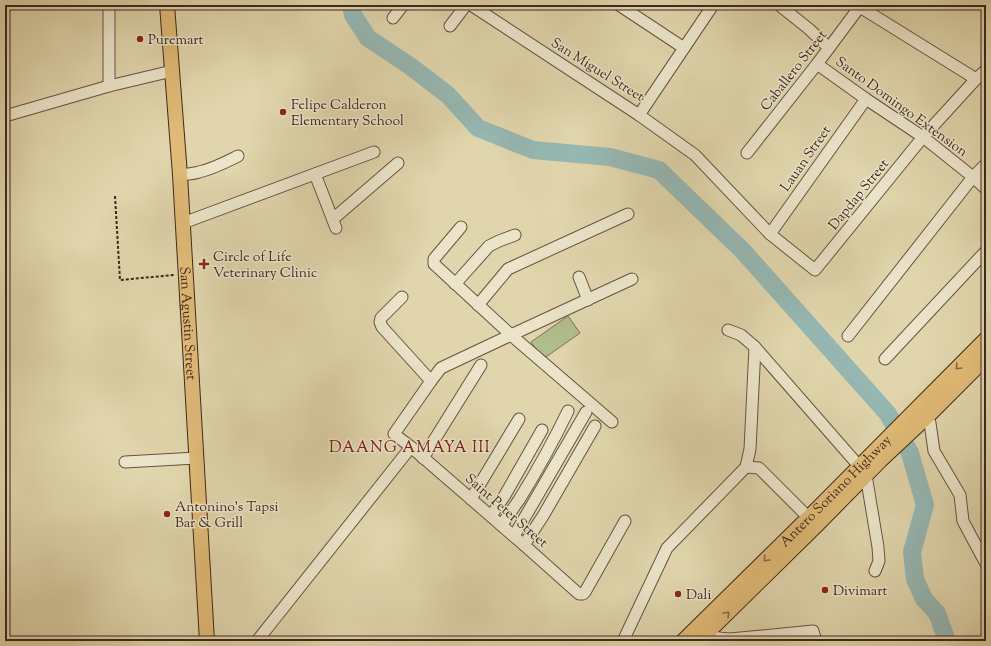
<svg xmlns="http://www.w3.org/2000/svg" width="991" height="646" viewBox="0 0 991 646" font-family="'Sorts Mill Goudy',serif">
<style>
.green{fill:#b0be8b;stroke:#787255}
.lines{fill:none;stroke-linecap:round;stroke-linejoin:round}
.river{stroke:#96b7b2;stroke-width:18}
.minor-casing{stroke:#675242;stroke-width:13}
.major-casing{stroke:#3f271f;stroke-width:16}
.path{stroke:#3f271f;stroke-width:2;stroke-dasharray:3 2;stroke-linecap:butt}
.minor{stroke:#ebe4c9;stroke-width:11}
.major{stroke:#e0ba76;stroke-width:14}
.oneway{stroke:#876946}
.poi-dot{fill:#8f2418;stroke:#ebe4c9;stroke-width:1.5}
.labels{text-anchor:middle;stroke-width:3;stroke-linejoin:round;paint-order:stroke}
.poi-label{font-size:14px;fill:#3f271f;stroke:#ebe4c9;text-anchor:start}
.street-label{font-size:14px;fill:#3f271f;stroke:#ebe4c9}
.quarter-label{font-size:16px;letter-spacing:1px;fill:#7a1f14;stroke:#ebe4c9}
</style>
<rect width="100%" height="100%" fill="#e0d5ac"/>
<filter id="stains"><feTurbulence type="fractalNoise" baseFrequency=".005" numOctaves="4"/><feColorMatrix values="0 0 0 0 .2 0 0 0 0 .09 0 0 0 0 .02 0 0 0 .5 -.17"/></filter>
<radialGradient id="worn" r=".72"><stop offset=".6" stop-color="#630" stop-opacity="0"/><stop offset="1" stop-color="#630" stop-opacity=".3"/></radialGradient>
<polygon class="green" points="568,316 580,333 543,359 531,342"/>
<g class="lines">
<polyline class="river" points="351,5 353,15 368,38 410,66 448,95 478,128 533,150 610,157 659,170 743,251 888,414 910,453 925,505 912,552 915,579 924,599 937,613 947,641"/>
<defs>
<g id="minor">
<polyline points="109,5 109,86"/>
<polyline points="471,5 639,115 713,5"/>
<polyline points="619,5 684,48"/>
<polyline points="779,5 809,29 829,48"/>
<polyline points="860,7 976,79"/>
<polyline points="393,18 403,5"/>
<polyline points="450,26 466,5"/>
<polyline points="817,64 866,99 923,137 973,177 986,189"/>
<polyline points="639,115 695,155 770,234 815,270 923,137 976,79 986,70"/>
<polyline points="5,116 109,86 172,71"/>
<polyline points="747,153 817,64 861,5"/>
<polyline points="315,174 336,228"/>
<path d="M180 175C186 174 193 174 199 172 213 169 226 162 238 156"/>
<polyline points="333,219 398,163"/>
<polyline points="183,223 374,152"/>
<polyline points="461,227 434,259 434,264 511,335 612,422"/>
<polyline points="770,234 866,99"/>
<polyline points="579,277 588,300"/>
<polyline points="455,284 489,246 499,241 515,235"/>
<polyline points="402,297 381,318 380,322 382,327 431,381"/>
<polyline points="478,305 508,269 628,214"/>
<polyline points="728,330 741,335 755,347 859,466 866,475 878,547 879,561 875,571"/>
<polyline points="848,336 973,177 986,164"/>
<polyline points="885,359 986,251"/>
<polyline points="923,412 930,423 934,451 960,495 963,521 986,564"/>
<polyline points="423,458 481,365"/>
<polyline points="125,462 196,458"/>
<polyline points="746,467 759,468 814,523"/>
<polyline points="471,499 519,419"/>
<polyline points="491,516 505,495 542,430"/>
<polyline points="625,521 585,592 583,594 579,594 524,545 411,447 394,434 431,381 441,368 511,335 632,279"/>
<path d="M501 525C508 517 513 508 519 500 537 471 553 442 568 411"/>
<polyline points="514,536 586,412"/>
<polyline points="524,545 543,516 595,426"/>
<path d="M701 629C710 638 718 638 730 639L813 631 816 641"/>
<polyline points="257,641 411,447"/>
<polyline points="623,641 667,548 746,467 750,449 755,347"/>
<polyline points="985,641 986,639"/>
</g>
<g id="major">
<path id="s1" d="M167 5 180 175 207 641"/>
<path id="s2" d="M683 641 809 517 986 339"/>
<polyline points="699,641 817,525 880,461 927,417 986,358"/>
</g>
</defs>
<use href="#minor" class="minor-casing"/>
<use href="#major" class="major-casing"/>
<polyline class="path" points="115,196 120,280 174,275"/>
<use href="#minor" class="minor"/>
<use href="#major" class="major"/>
</g>
<defs><path id="oneway-chevron" d="M-2-3.5L2.5 0L-2 3.5" fill="none" stroke-width="1.6" stroke-linecap="round" stroke-linejoin="round"/></defs>
<g class="oneway">
<use href="#oneway-chevron" transform="translate(958 367) rotate(135)"/>
<use href="#oneway-chevron" transform="translate(766 559) rotate(135)"/>
<use href="#oneway-chevron" transform="translate(727 614) rotate(-45)"/>
</g>
<g class="poi-dot">
<circle cx="140" cy="39" r="4"/>
<circle cx="283" cy="112" r="4"/>
<path d="M202 258h4v4h4v4h-4v4h-4v-4h-4v-4h4z"/>
<circle cx="167" cy="514" r="4"/>
<circle cx="825" cy="590" r="4"/>
<circle cx="678" cy="594" r="4"/>
</g>
<g class="labels">
<g class="poi-label">
<text x="148" y="44">Puremart</text>
<text x="291" y="109">Felipe Calderon<tspan x="291" dy="16">Elementary School</tspan></text>
<text x="213" y="261">Circle of Life<tspan x="213" dy="16">Veterinary Clinic</tspan></text>
<text x="175" y="511">Antonino's Tapsi<tspan x="175" dy="16">Bar &amp; Grill</tspan></text>
<text x="833" y="595">Divimart</text>
<text x="686" y="599">Dali</text>
</g>
<g class="street-label">
<text transform="translate(598 69) rotate(32)" y="5">San Miguel Street</text>
<text transform="translate(793 70) rotate(-52)" y="5">Caballero Street</text>
<text transform="translate(902 106) rotate(36)" y="5">Santo Domingo Extension</text>
<text transform="translate(805 158) rotate(-55)" y="5">Lauan Street</text>
<text transform="translate(858 194) rotate(-51)" y="5">Dapdap Street</text>
<text dy="5" stroke="none"><textPath href="#s1" startOffset="319">San Agustin Street</textPath></text>
<text dy="5" stroke="none"><textPath href="#s2" startOffset="214">Antero Soriano Highway</textPath></text>
<text transform="translate(507 510) rotate(41)" y="5">Saint Peter Street</text>
</g>
<g class="quarter-label">
<text x="410" y="452">DAANG AMAYA III</text>
</g>
</g>
<rect width="991" height="646" fill="none" stroke="#e0d5ac" stroke-width="20"/>
<rect x="6" y="6" width="979" height="634" fill="none" stroke="#3f271f" stroke-width="2"/>
<rect x="10" y="10" width="971" height="626" fill="none" stroke="#3f271f"/>
<rect width="100%" height="100%" filter="url(#stains)"/>
<rect width="100%" height="100%" fill="url(#worn)"/>
</svg>
